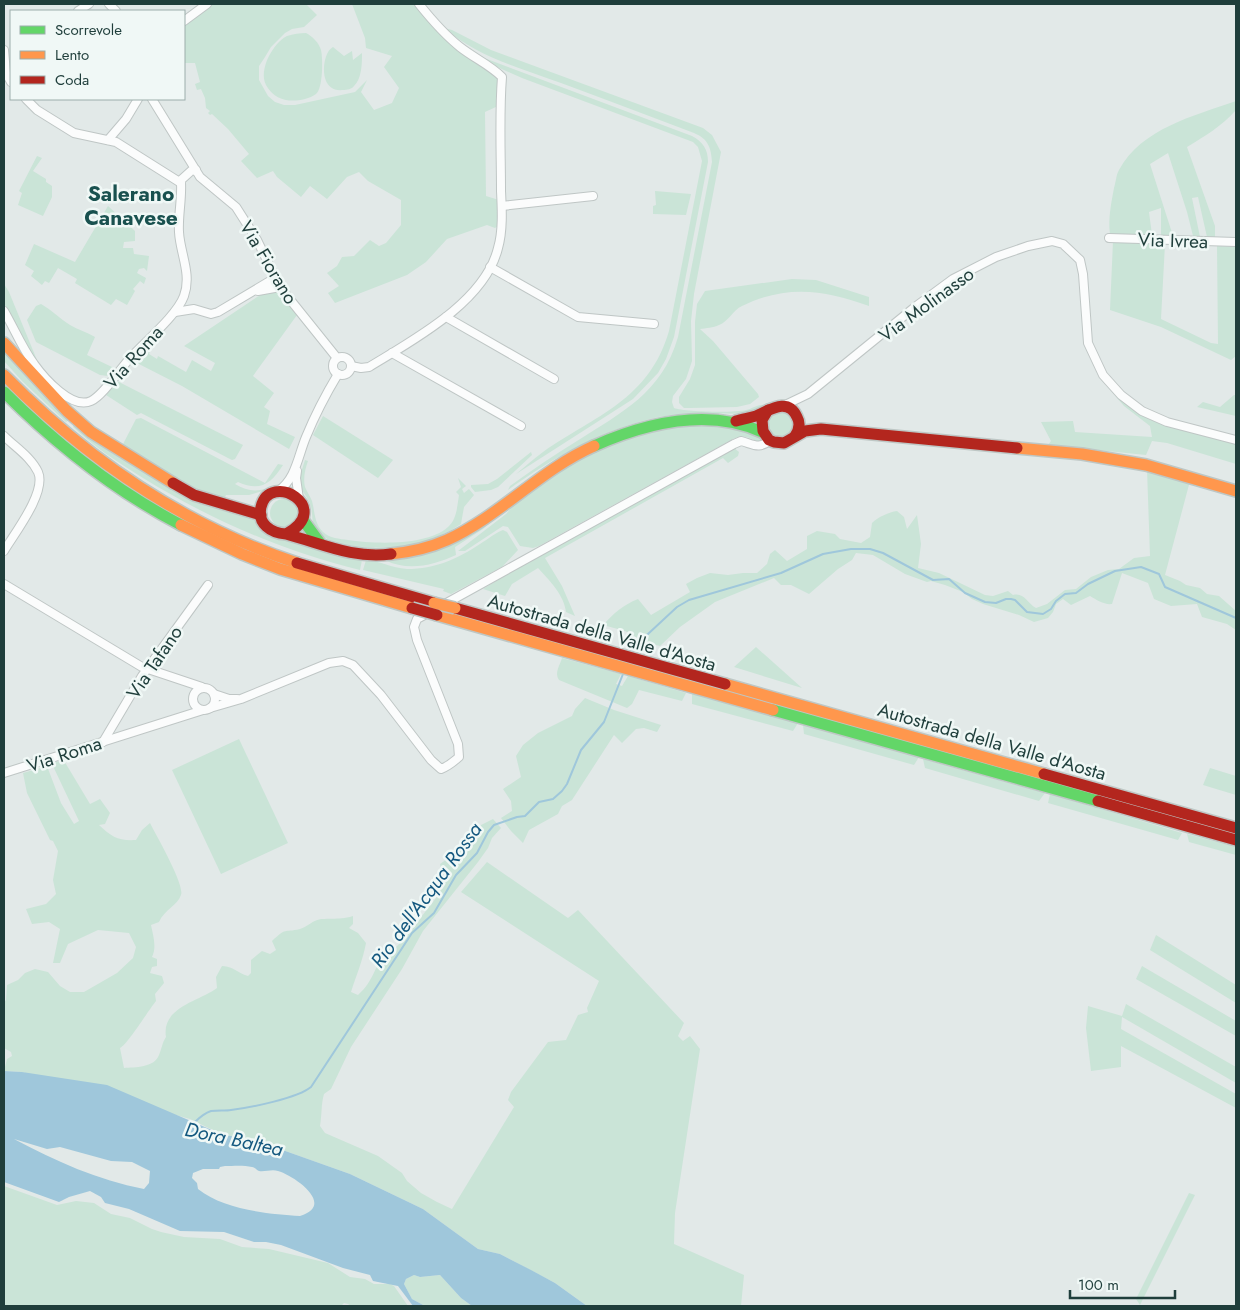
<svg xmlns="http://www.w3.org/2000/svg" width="1240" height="1310" viewBox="0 0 1240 1310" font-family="Jost,sans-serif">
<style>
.green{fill:#cae4d7}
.water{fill:#9fc7db;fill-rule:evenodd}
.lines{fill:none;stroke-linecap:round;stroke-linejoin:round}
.stream{stroke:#9fc7db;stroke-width:2}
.street-casing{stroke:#bfc6c5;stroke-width:10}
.fast-casing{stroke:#bec7c5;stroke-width:14}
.slow-casing{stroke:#bec7c5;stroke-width:14}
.jam-casing{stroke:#bec7c5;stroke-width:14}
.street{stroke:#fbfcfc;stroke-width:8}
.fast{stroke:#63d668;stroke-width:11}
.slow{stroke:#ff974d;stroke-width:11}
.jam{stroke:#b3261e;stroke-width:11}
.slow-bridge-casing{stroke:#bbc5c5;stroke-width:14;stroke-linecap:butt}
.jam-bridge-casing{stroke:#bbc5c5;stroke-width:14;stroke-linecap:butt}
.slow-bridge{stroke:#ff974d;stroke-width:11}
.jam-bridge{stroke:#b3261e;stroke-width:11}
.labels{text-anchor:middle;stroke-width:5;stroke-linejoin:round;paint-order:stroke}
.street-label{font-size:19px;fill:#1f3e3b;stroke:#f0f8f6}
.water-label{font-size:20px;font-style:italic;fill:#14587f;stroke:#f0f8f6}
.quarter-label{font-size:21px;font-weight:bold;fill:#19514f;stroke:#f0f8f6}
</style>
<rect width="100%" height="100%" fill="#e2e9e8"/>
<g class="green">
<polygon points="212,4 306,4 317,15 304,27 292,29 285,33 271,47 265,57 259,66 259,80 268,96 275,102 284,105 295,105 355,92 367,80 361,92 374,110 392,103 399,88 384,67 392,56 366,48 365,38 352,4 416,4 424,14 495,73 499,83 498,106 485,112 486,196 499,200 497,211 498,226 495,228 487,225 447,239 426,262 407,275 335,303 328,293 339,286 327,273 337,266 342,257 354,256 370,240 379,246 386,243 401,225 401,200 368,181 359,172 347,177 327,199 310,186 301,197 277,177 273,171 257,178 241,161 249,154 228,129 212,114 210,115 208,113 210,111 206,108 205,98 201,89 197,90 195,84 200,82 195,63 184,63 184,25"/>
<path d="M444 28 452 30 491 50 703 128 712 135 721 152 694 294 691 321 692 361 686 379 673 396 672 402 674 408C684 412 735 413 746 410 753 409 757 404 765 405 747 417 730 413 709 413 693 413 675 414 659 417 606 428 552 458 508 490L510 486C532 470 554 455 577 441 622 412 662 393 678 337L712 162C711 147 708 139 694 133 650 116 606 100 561 83 522 69 476 56 444 28Z"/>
<path d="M306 33C312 36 319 43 321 50 323 59 323 88 316 94 313 96 309 98 305 99 289 103 274 100 266 85 258 70 273 43 287 36 293 34 300 33 306 33Z"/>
<path d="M333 47 344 56 352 51 353 60 362 53C362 63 362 78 354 86 352 89 347 90 343 90 325 92 322 74 325 60 327 54 328 50 333 47Z"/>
<path d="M471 53 692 136C703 142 708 149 708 162L674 337 666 359 658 373 633 399 516 474C525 467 533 459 543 452 596 415 649 400 669 331L702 161 698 147 693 142 522 78 495 66Z"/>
<path d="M1236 101V110C1222 126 1205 136 1187 147L1215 226V237H1207L1198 197 1192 198 1200 237 1193 236 1187 212 1168 153 1150 164 1173 236 1161 235V208L1149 212 1152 235 1110 234C1108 219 1111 204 1114 188 1116 182 1116 175 1119 170 1142 128 1194 116 1236 101Z"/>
<polygon points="37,156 42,158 33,171 46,179 46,182 52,186 52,197 43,216 18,205 22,193 19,191"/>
<polygon points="655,191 691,194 686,215 653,214 653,206 656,205"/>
<polygon points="108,206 135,231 135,241 124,242 123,248 133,248 134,254 149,256 147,271 144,268 139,269 137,273 146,278 144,284 140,281 133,289 135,291 127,305 116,299 111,305 75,283 77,279 58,268 49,283 45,281 42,285 31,276 34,271 25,265 34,244 75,262"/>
<polygon points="1113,241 1165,244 1161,319 1211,343 1218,344 1217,246 1236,247 1236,356 1231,360 1161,327 1110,310"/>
<path d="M792 279 816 280 869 297V306C825 290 787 284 742 306 733 310 728 322 719 325 713 328 706 328 700 329L713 341 758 394 759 397 750 404 737 407 690 408H684L679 403V397L690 379 695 365V322L697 304 705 291Z"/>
<polygon points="4,284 9,292 39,365 34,360 4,303"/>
<polygon points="274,291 283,295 297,315 253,376 274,393 264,407 270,411 267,424 295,437 289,449 182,386 133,361 147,346 151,349 149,354 157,359 158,356 186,372 192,360 211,371 215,363 184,346 257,297 267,292"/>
<path d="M41 304C52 310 60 319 70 325 78 330 87 332 95 337L87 355 114 368 108 376 100 375 36 342 27 320 36 306Z"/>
<polygon points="4,351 46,398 69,420 66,422 22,381 4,361"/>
<polygon points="117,381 243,445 235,459 232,460 228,458 141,413 137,415 106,395"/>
<path d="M1112 392C1149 428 1188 431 1236 443V464L1167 443 1152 441 1146 455 1048 445 1051 441 1041 422 1073 421 1075 432 1152 437 1150 426 1124 406Z"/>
<polygon points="1234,395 1236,395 1236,416 1197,407 1203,402 1220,407"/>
<circle cx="780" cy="424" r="13"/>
<polygon points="323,416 393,460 378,478 313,435"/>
<path d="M141 418 265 483 278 464 283 465C271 484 260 492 238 482L235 484C245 490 254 492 265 489L263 491 249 495H226L224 500 195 490 122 446 136 419Z"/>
<path d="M682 424 741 425 764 440 758 442C749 437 743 435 733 439L539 546 533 548 520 546 508 527 503 526 465 551H458L506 514 520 498 544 481 585 457 623 439 644 431Z"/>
<path d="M74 425 96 443 120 458 197 503 251 517 267 533 274 538 291 539 328 553 362 560 360 570C283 551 211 520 143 478 119 463 94 447 73 427Z"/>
<path d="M734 448 739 452 738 456 728 463 723 458 545 558 562 586 575 616 566 612C564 595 550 581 538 568L512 584 505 596 483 589 529 561Z"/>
<polygon points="531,452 532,455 498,487 491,490 475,492 471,487 471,485 488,484 497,479"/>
<path d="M305 460 308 461C305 469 303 479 305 487 307 492 310 496 312 501 315 512 314 523 323 532 329 538 340 539 348 540 375 544 427 546 448 527 457 519 457 507 459 495L456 492 461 487 458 478 466 486 462 489 464 493 469 489 474 495 464 507 461 524C428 546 392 551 354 546 340 544 324 541 316 529 311 522 313 514 311 507 309 500 305 495 302 490 297 480 302 470 305 460Z"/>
<path d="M1147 469 1190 481 1165 575 1180 581 1186 585 1200 588 1207 594 1219 596 1236 611V630L1227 624 1202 617 1197 604 1171 606 1154 599 1148 583 1122 573 1112 604C1104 605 1097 600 1090 596L1071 605 1063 599 1056 604 1053 612 1048 618 1034 622 1019 615 983 604 972 599 963 592 945 585 931 581 927 582 905 574 873 555 856 553 852 560 838 569 809 594 791 585H781L774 578 715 602 680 627 660 646 645 642 625 631 603 625C614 613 623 605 638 599L651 615 690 592 686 584 697 578 710 573 728 575 743 573H757L767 564 770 554 775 550 787 561 807 549V536L817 531 835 534 840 539 861 543 870 537 872 523C878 517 889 512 897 511L904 517 907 529 917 515 921 544 918 568 939 573 985 595 993 596 1008 591 1013 595C1024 592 1027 603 1036 608L1047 604 1065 590 1076 589 1091 577 1108 570 1119 569 1134 558 1150 556Z"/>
<circle cx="284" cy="513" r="14"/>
<path d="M509 505 483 529 455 547 456 555C434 565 408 572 385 560L423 554Z"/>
<path d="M503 530 507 532 518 550 502 567 451 594 443 591 444 589 363 570 366 560C381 561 391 568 407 569 435 569 457 559 480 544 488 539 495 533 503 530Z"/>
<polygon points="756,647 802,688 734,667"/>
<path d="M562 658 621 674 616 684 622 686 628 676 686 693 682 701 639 690 632 704 627 708 559 680C554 673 560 665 562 658Z"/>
<polygon points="692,693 798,723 793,731 692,704"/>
<polygon points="585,698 614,710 661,725 657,732 644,728 636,729 622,743 614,735 572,800 562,806 558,814 529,830 523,843 511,831 501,818 512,811 511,801 503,789 521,777 516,756 523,745 538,733 572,716 575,709"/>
<polygon points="803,725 919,757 914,765 804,734"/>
<polygon points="239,739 288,843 221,874 172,770"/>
<path d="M63 759 90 804 100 799 110 813 105 824 99 825C112 837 118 841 136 840L142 830 150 823C156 835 185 885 181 895 178 905 164 910 159 922L151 925C153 935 157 947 152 957L157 959V966L152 967 150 973 162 976 164 983 155 994 156 1001C148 1011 127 1045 120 1048L124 1068C135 1067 154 1068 159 1055 162 1048 162 1043 166 1037 161 1007 200 1001 217 988L216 977 222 966C235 967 237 973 248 976L251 973V960L262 951 270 954 276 950 272 941C287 927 283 933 300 929 307 927 313 920 321 919 334 918 340 920 353 916V924L349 928 358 933 366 943C363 960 356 976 351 992L358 995C374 981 375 965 387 949L396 947 403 940 440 893 443 878 440 864 458 851 481 825 493 819 501 828 492 838 488 848 478 862 423 931 402 969 351 1047 331 1089 324 1094C321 1104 322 1115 320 1126L325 1133 378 1156 402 1173 407 1181 421 1193 437 1202 452 1209 514 1107 508 1100 511 1092 548 1042 566 1040 578 1015 588 1012 587 1008 599 981 461 892 487 862 568 918 578 910 684 1023 678 1036 683 1041 690 1036 700 1049 675 1213 674 1244 744 1275 741 1306H587L555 1283 500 1254 478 1249 423 1209 350 1174 260 1142 221 1134 190 1119 22 1072 4 1071 7 1059 12 1056 11 1052 4 1048V1003L6 1000 7 985 18 980 25 973 35 969 48 972 60 986 70 992H84L117 973 133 958 136 947 129 933 98 930 68 944 60 963H53L60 929 49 922 32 924 26 909 46 904 56 894 53 880 58 851 53 841 50 840 27 793 23 773 47 766 61 803 74 824 79 821 52 764Z"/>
<polygon points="923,759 1045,793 1039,801 925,768"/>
<polygon points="1210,768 1236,776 1236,795 1203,785"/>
<polygon points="1050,794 1182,833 1178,840 1048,803"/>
<polygon points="1187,834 1236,847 1236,855 1189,842"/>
<polygon points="1156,935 1236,985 1236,1003 1150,950"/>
<polygon points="1142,966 1236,1021 1236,1036 1136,979"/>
<polygon points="1126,1004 1236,1067 1236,1083 1122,1017 1121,1029 1236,1094 1236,1108 1121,1046 1121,1067 1091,1071 1086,1028 1088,1006 1122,1016"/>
<polygon points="4,1186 57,1205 76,1201 94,1203 111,1214 130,1218 152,1229 161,1232 184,1237 220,1239 242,1247 269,1249 328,1263 350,1277 365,1279 374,1284 390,1284 394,1286 408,1306 351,1306 348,1304 344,1303 341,1306 4,1306"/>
<polygon points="1189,1193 1195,1195 1140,1305 1136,1299"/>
<polygon points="414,1275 420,1277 440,1275 461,1298 472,1306 425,1306 412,1299 404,1284 406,1279"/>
</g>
<path class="water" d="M4 1071 22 1072 107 1085 221 1134 260 1142 350 1174 423 1209 478 1249 500 1254 531 1270 555 1283 587 1306H472L461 1298 440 1275 420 1277 414 1275 406 1279 404 1284 412 1299 425 1306H413L398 1286 373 1281 370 1275 343 1268 281 1245 266 1242H254L224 1232 180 1231 129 1209 105 1203 101 1197 90 1191 69 1197 59 1202 4 1182ZM14 1139 47 1149 60 1147 111 1161 132 1162 150 1171 149 1183 144 1189C98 1180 55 1161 14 1139ZM225 1166C233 1166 244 1165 252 1167 255 1167 256 1170 259 1171 265 1172 272 1169 278 1171 295 1176 336 1205 300 1216 269 1214 224 1210 198 1189L197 1183 192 1178 193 1173 203 1169H219L220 1167Z"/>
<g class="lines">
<g class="stream">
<polyline points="631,653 634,647 677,607 689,600 781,573 823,554 851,549 870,549 883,553 933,580 949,579 965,593 985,602 996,603 1006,599 1011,599 1015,600 1027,612 1043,614 1051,609 1056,601 1065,594 1076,593 1088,584 1115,571 1141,567 1159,574 1165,587 1236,618"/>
<path d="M195 1122C199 1118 205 1113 211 1111 218 1110 225 1111 231 1110 249 1108 298 1098 311 1087L412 933 434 913 456 875 477 853 488 832 494 825 517 817 525 816 539 802 553 799 562 791 567 784 581 750 604 722 623 674"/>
</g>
<defs>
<g id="street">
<polyline points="109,4 116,11"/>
<polyline points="78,11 89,4"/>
<polyline points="184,21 207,4"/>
<polyline points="4,50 6,73 11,82"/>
<polyline points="26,99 37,110 74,133 116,142 181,183"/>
<polyline points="152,99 200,177 236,207 257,240 280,287 337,358"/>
<polyline points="108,140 126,119 138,99"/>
<polyline points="181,183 181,180 191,171 196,170"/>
<polyline points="502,206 593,196"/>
<polyline points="1109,238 1236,242"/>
<polyline points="490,267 578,317 654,324"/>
<polyline points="258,291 280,287"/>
<path d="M4 311C14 328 22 348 34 364 44 378 72 410 91 401 104 395 121 367 132 356 147 340 177 315 184 296 192 274 180 253 179 232 178 216 182 199 181 183"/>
<polyline points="175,312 194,309 211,314 218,312 275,278"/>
<polyline points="446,317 554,379"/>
<polyline points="392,353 521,426"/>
<circle cx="342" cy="366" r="9"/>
<path d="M351 366 361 368 369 367C413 340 485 302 498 248 503 231 502 210 501 191 501 153 499 115 502 77 490 65 474 58 460 47 445 35 431 19 419 4"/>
<polyline points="785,405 808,394 915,307 953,279 996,257 1028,246 1052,241 1063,244 1080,260 1083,274 1088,343 1103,375 1121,395 1142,411 1167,422 1236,440"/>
<path d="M4 436C15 447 31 457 38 472 47 492 14 534 4 551"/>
<polyline points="297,471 296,478 299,499"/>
<path d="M278 491C296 479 298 456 306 437 315 415 326 394 338 374"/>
<polyline points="4,584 142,667 202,687"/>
<path d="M443 605 734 444 741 441C753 444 759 450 770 440"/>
<circle cx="204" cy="699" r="11"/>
<polyline points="214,694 229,699 237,699"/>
<path d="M210 708 241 699 329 663 343 661 353 665 381 695 431 760 441 769C449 766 453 762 459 757L458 744 417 640 414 627 417 619 428 613"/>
<polyline points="103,742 142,676 208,585"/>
<polyline points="4,773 203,710"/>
</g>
<g id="fast">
<path d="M4 392C57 445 114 490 181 525"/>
<path d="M594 446C646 423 709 408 762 432"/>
<polyline points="303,520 320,543"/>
<polyline points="773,710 1098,801"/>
</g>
<g id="slow">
<polyline points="4,343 67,411 91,432 173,483"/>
<path d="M4 375C88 461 183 525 297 563"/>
<polyline points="1017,448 1082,454 1146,465 1236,491"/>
<polyline points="181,525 242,554 280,569 412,608"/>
<path d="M391 554C411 552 429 548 447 540 500 516 540 470 594 446"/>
<polyline points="437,615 773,710"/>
<polyline points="725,684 1044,774"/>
</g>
<g id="jam">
<polyline points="768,410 762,420 763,431 769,440 774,442 784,443 805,431 821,429 1017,448"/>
<path d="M736 421C742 419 749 418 756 416 770 410 788 397 797 417 801 424 799 430 795 436"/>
<polyline points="173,483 194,495 261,515"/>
<path d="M286 534C335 508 270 470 261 507 257 524 271 533 286 534 323 544 353 559 391 554"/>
<polyline points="297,563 434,603"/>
<polyline points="455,608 725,684"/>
<polyline points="1044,774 1236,828"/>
<polyline points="1098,801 1236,840"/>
</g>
</defs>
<use href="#street" class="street-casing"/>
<use href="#fast" class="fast-casing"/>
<use href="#slow" class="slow-casing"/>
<use href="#jam" class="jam-casing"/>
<use href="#street" class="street"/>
<use href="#fast" class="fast"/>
<use href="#slow" class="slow"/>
<use href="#jam" class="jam"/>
<defs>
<polyline id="slow-bridge" points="434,603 455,608"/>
<polyline id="jam-bridge" points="412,608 437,615"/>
</defs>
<use href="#slow-bridge" class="slow-bridge-casing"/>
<use href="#jam-bridge" class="jam-bridge-casing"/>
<use href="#slow-bridge" class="slow-bridge"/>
<use href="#jam-bridge" class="jam-bridge"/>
</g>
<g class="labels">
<g class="street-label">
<text transform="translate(1173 240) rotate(2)" y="7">Via Ivrea</text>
<text transform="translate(269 262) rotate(59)" y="7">Via Fiorano</text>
<text transform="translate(926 304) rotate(-36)" y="7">Via Molinasso</text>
<text transform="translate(133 357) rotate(-48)" y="7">Via Roma</text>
<text transform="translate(602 632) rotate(16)" y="7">Autostrada della Valle d'Aosta</text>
<text transform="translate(154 662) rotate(-56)" y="7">Via Tafano</text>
<text transform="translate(992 741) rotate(16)" y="7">Autostrada della Valle d'Aosta</text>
<text transform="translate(64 754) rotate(-18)" y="7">Via Roma</text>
</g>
<g class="water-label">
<text transform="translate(426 895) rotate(-54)" y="7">Rio dell'Acqua Rossa</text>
<text transform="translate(234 1139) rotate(12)" y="7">Dora Baltea</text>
</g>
<g class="quarter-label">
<text x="131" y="201">Salerano<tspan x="131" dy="24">Canavese</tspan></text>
</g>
</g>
<rect width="1240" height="1310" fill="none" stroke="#1f3e3b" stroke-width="10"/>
<rect x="10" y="10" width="175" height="90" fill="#f0f8f6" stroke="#9caeab"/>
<rect x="20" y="26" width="25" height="8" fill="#63d668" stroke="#9caeab"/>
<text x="55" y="35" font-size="15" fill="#1f3e3b">Scorrevole</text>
<rect x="20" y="51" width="25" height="8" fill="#ff974d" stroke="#9caeab"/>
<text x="55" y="60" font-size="15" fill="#1f3e3b">Lento</text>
<rect x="20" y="76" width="25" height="8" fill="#b3261e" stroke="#9caeab"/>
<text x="55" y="85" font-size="15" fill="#1f3e3b">Coda</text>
<path d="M1070 1290v8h105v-8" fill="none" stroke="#1f3e3b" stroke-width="2.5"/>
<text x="1078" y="1290" font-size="15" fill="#1f3e3b" stroke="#f0f8f6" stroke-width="4" paint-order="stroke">100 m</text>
</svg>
